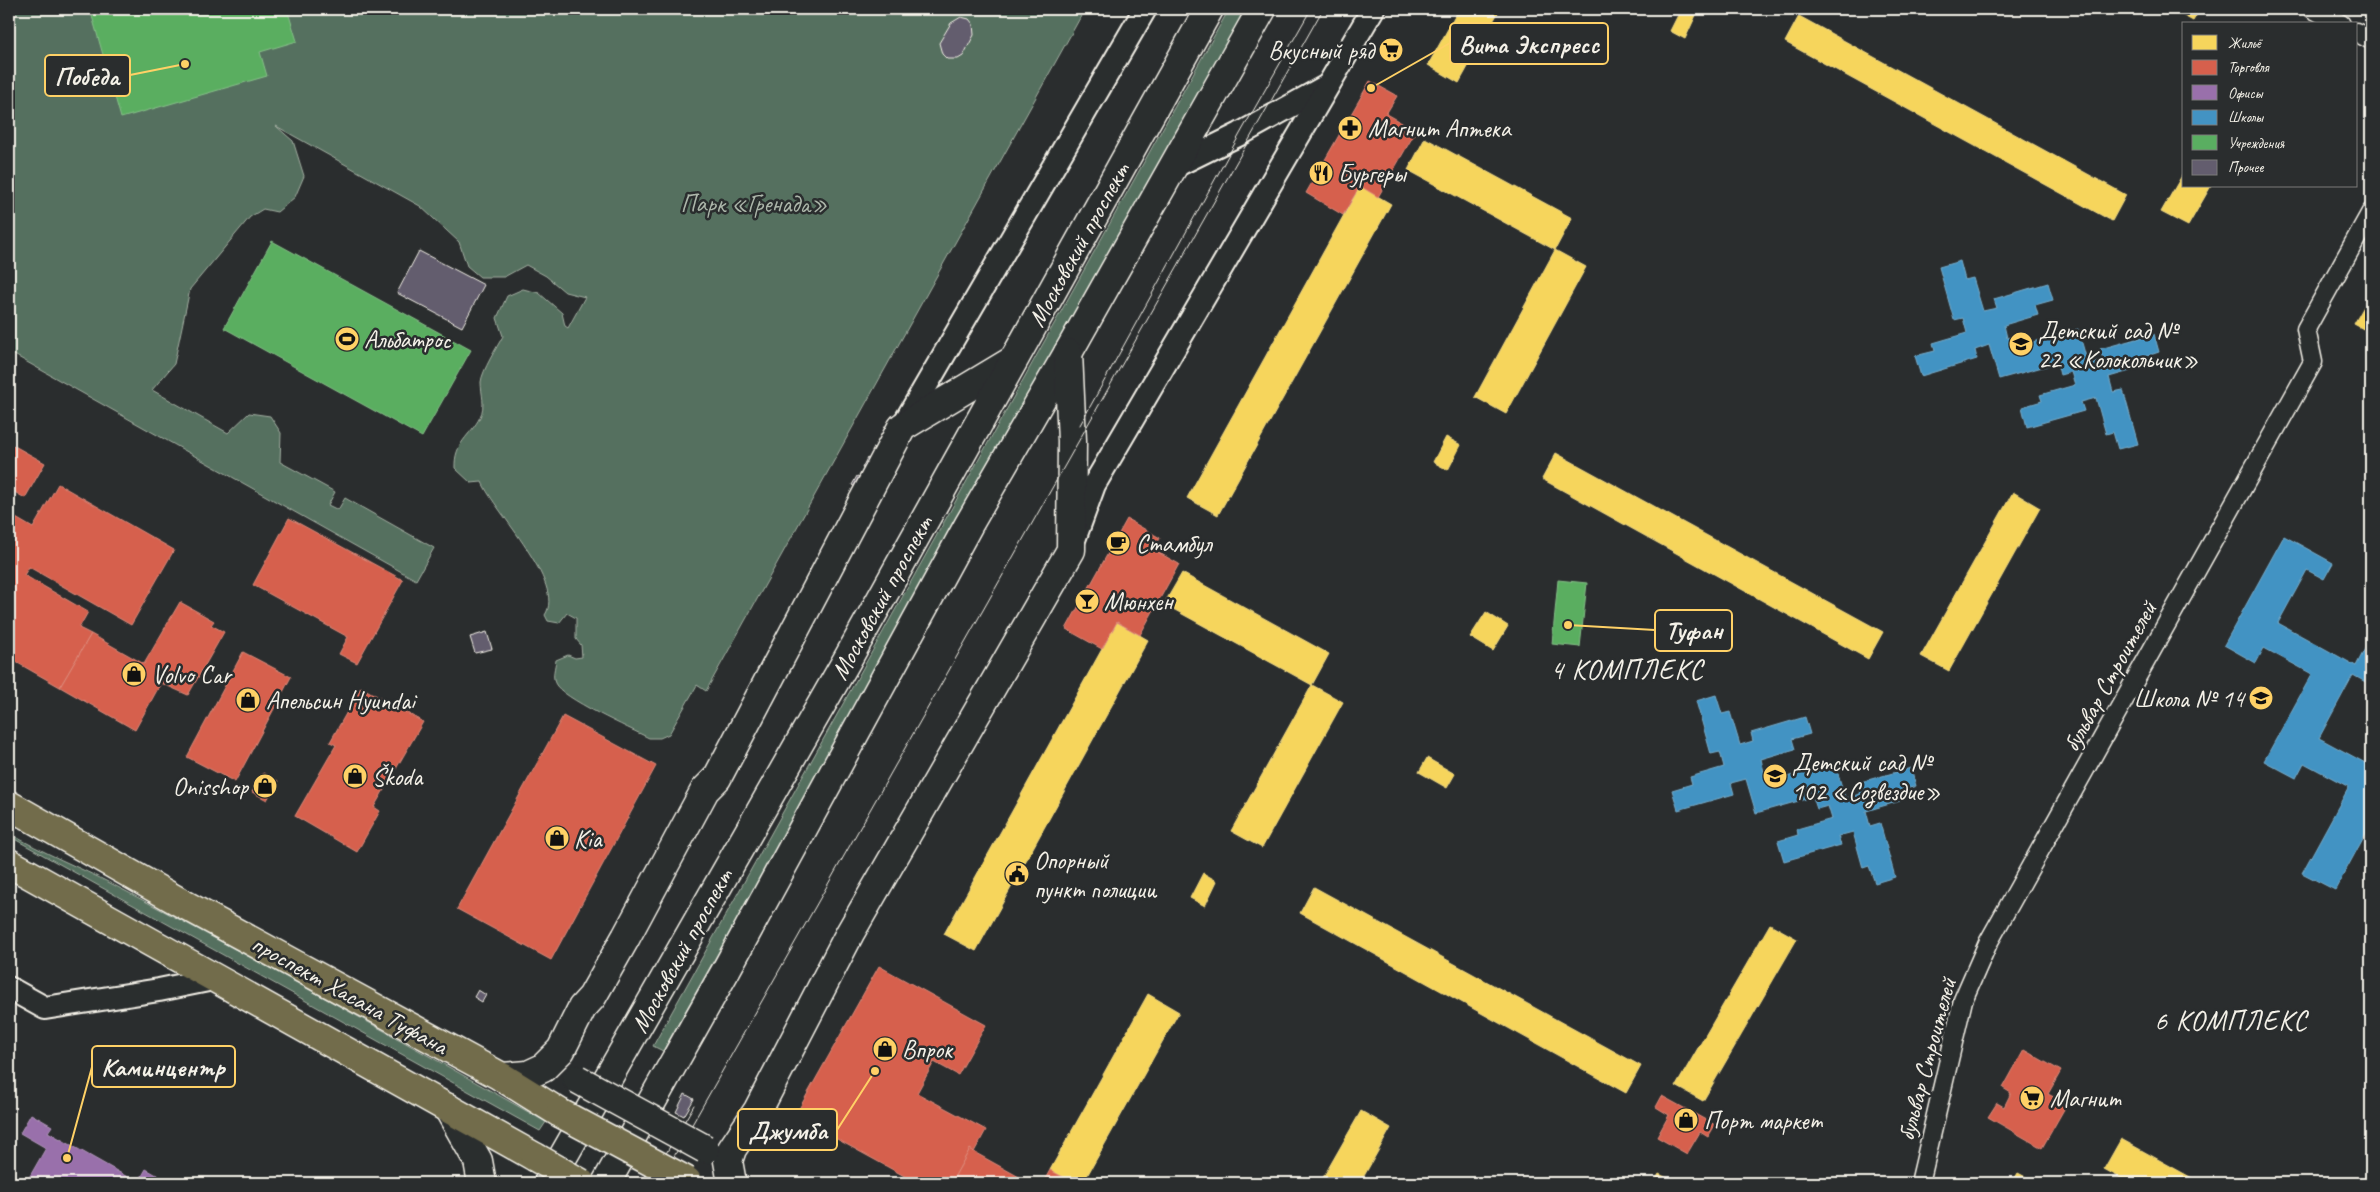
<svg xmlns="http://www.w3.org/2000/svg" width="2380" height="1192" viewBox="0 0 2380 1192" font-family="Caveat,sans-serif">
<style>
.green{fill:#546f5e;stroke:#a4b0a3}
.homes{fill:#f6d55c;stroke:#f5dd86}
.shops{fill:#d6604d;stroke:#df8c7c}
.offices{fill:#9970ab;stroke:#b497bd}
.schools{fill:#4393c3;stroke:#78afce}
.public{fill:#5aae61;stroke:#88c28a}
.building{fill:#635d6e;stroke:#f4f1e8}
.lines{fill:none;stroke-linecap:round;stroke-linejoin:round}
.pedestrian-casing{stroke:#f4f1e8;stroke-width:21}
.minor-casing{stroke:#f4f1e8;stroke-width:26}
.secondary-casing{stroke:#f4f1e8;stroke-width:31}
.primary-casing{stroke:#f4f1e8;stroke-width:31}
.pedestrian{stroke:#2a2d2e;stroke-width:18}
.minor{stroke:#2a2d2e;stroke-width:22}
.secondary{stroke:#2a2d2e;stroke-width:28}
.primary{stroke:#726c4b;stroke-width:28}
.tram{stroke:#f4f1e8;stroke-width:1}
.secondary-bridge-casing{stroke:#f4f1e8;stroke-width:31;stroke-linecap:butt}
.primary-bridge-casing{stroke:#f4f1e8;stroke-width:31;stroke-linecap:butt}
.secondary-bridge{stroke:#2a2d2e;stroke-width:28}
.primary-bridge{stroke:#726c4b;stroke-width:28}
.labels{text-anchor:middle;stroke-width:5;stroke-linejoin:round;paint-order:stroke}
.poi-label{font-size:25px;fill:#f4f1e8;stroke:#2a2d2e;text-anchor:start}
.park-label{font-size:25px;fill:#acb6aa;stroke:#2a2d2e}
.street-label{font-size:25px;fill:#f4f1e8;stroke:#2a2d2e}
.quarter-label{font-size:28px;letter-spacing:1px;fill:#f4f1e8;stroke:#2a2d2e}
.leader{fill:none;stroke:#ffd166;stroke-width:2}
.callout-dot{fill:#ffd166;stroke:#2a2d2e;stroke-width:2}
.callout{fill:#2a2d2e;stroke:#ffd166;stroke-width:2}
.callout-label{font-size:26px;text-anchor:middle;font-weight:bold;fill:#f4f1e8}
</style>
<rect width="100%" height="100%" fill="#2a2d2e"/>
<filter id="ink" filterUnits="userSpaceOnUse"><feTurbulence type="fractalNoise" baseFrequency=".02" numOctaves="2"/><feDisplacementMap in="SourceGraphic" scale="10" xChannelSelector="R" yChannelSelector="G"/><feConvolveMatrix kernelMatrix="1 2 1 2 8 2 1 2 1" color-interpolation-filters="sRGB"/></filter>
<g filter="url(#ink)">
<g class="green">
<path d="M9 9H1085L706 691 697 685 669 734 660 738H649C631 729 561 698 555 683 552 675 555 668 556 660L568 655 575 658 582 657 581 645 576 639V618L567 613 559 623 548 621 545 615C566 584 495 512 482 482L471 483 455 468C454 442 470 437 480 417 486 405 481 394 481 382 482 371 497 347 503 336L497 318 507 296 523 289 539 293 562 313 565 326 568 328 585 297 565 292 546 276 526 265 504 277H480L467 266 459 242 420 206 276 126 293 141 304 176 295 197 277 212 263 209 250 217 190 289 174 364 152 390 228 433 249 413 270 416 281 433 280 462 335 492 328 505 338 510 345 498 434 548 416 580 9 352Z"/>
<polygon points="1229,9 1249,9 663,1051 653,1046"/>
<path d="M9 833C43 853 79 867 114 885 260 961 403 1041 546 1122L540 1131 9 836Z"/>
</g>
<g class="homes">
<polygon points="1459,9 1500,9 1459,83 1428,65"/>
<polygon points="1681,9 1688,9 1697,13 1685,39 1670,31"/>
<polygon points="2171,9 2200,9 2193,21"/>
<polygon points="1799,16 2126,195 2112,221 1785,42"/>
<polygon points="1425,138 1572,218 1555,250 1408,170"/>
<polygon points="2184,172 2184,186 2211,186 2188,226 2161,212"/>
<polygon points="1360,186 1391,204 1218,515 1187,498"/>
<polygon points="1555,250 1586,267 1506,414 1475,397"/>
<polygon points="2371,294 2371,333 2354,324"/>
<polygon points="1446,437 1461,445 1448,470 1433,462"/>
<polygon points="1556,453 1883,632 1868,659 1542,479"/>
<polygon points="2013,492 2040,508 1949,671 1921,656"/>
<polygon points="1182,573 1329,654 1312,685 1164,604"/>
<polygon points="1486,612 1508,626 1493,651 1470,637"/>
<polygon points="1117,622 1148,640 976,951 944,934"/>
<polygon points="1312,685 1343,702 1262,848 1231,831"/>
<polygon points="1427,758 1455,774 1447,788 1419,772"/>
<polygon points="1203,873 1217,881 1205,906 1190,898"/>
<polygon points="1314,887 1641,1066 1626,1093 1300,913"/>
<polygon points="1770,924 1797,939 1703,1101 1676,1086"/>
<polygon points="1148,994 1179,1012 1083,1183 1074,1183 1050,1170"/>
<polygon points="1361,1111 1391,1128 1360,1183 1320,1183"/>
<polygon points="2121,1139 2201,1183 2130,1183 2104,1169"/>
<polygon points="2018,1173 2037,1183 2012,1183"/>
<polygon points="1659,1174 1675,1182 1674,1183 1654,1183"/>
</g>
<g class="shops">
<polygon points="1391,44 1396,47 1392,55 1386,52"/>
<polygon points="1370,81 1397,96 1386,114 1416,131 1378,197 1360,186 1343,215 1306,193"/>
<polygon points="9,443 45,463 25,498 9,489"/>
<polygon points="58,484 174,550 131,625 29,567 24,575 88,612 79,628 91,634 60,687 9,658 9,514 33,528"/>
<polygon points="289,518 403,580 357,663 339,654 348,637 253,585"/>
<polygon points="1127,519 1160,538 1154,550 1179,564 1140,635 1117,622 1102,649 1066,629"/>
<polygon points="180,602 214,621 211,625 224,632 188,695 161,683 135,730 60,687 91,634 144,664"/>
<polygon points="243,652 291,677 235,782 187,757"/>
<polygon points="361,687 423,722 374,807 380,811 357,852 295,816 336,745 330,742"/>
<polygon points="563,716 656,766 551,960 457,909"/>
<polygon points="263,773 278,781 267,800 252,792"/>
<polygon points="879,966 986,1025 958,1075 934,1062 917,1093 986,1130 974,1152 970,1149 951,1183 917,1183 795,1116"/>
<polygon points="2024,1050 2061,1071 2048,1094 2067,1104 2042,1148 1988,1117 1997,1103 2004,1107 2011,1093 2003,1088"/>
<polygon points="1662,1096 1715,1125 1708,1137 1700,1132 1687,1154 1657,1137 1669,1115 1656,1107"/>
<polygon points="970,1149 974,1152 1030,1183 951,1183"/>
<polygon points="1050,1170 1074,1183 1043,1183"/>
</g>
<polygon class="offices" points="31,1114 52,1126 48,1132 138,1183 146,1169 171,1183 26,1183 46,1148 20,1133"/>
<g class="schools">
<polygon points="1960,261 1965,280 1973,278 1983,311 1997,308 1994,299 2048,283 2053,300 2035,305 2038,315 2004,325 2007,338 2016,336 2019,346 2078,329 2088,364 2103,360 2100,349 2154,334 2159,352 2141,358 2144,367 2109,377 2113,392 2123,390 2138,444 2118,449 2113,432 2106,434 2096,398 2081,402 2084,411 2027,427 2022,407 2042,401 2040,395 2075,385 2071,372 2060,375 2057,363 1999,379 1989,345 1975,350 1977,359 1921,376 1915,356 1935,351 1933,343 1967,333 1963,318 1954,320 1939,267"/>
<polygon points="2284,536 2333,563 2324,579 2307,570 2278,623 2356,666 2371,637 2371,685 2353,675 2319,738 2369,765 2371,761 2371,824 2335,890 2302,873 2349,787 2304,763 2296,778 2264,761 2312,674 2264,648 2256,663 2224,645"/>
<polygon points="1716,695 1722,714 1730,712 1740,745 1753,741 1751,733 1805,717 1810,734 1792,739 1795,749 1761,759 1764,772 1773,770 1776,780 1835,763 1845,798 1860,794 1857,783 1911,768 1916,786 1898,792 1900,801 1866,811 1870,826 1880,823 1895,877 1875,883 1869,866 1863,868 1853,832 1838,836 1841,845 1784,861 1778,841 1798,835 1797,829 1832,819 1828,806 1817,809 1813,797 1756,813 1746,779 1731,783 1734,794 1678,810 1672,790 1692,784 1690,777 1724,767 1720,752 1711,754 1696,701"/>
</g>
<g class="public">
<polygon points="90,9 287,9 297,41 260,52 267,76 121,118"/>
<polygon points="272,241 471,350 422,437 224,328"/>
<polygon points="1558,580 1587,583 1580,647 1552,644"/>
</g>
<g class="building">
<polygon points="961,17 969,19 973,24 974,35 963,56 958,59 947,59 942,54 939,43 951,23"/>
<polygon points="419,251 484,285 462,327 397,293"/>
<polygon points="867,458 873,462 868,471 862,468"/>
<polygon points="857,476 864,479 858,489 852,485"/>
<polygon points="487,632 492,649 475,653 470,637"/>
<polygon points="478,990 486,995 482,1002 474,997"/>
<polygon points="685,1094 694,1099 684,1116 676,1112"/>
</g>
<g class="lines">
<defs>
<g id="pedestrian">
<polyline points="2313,9 2341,24"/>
<polyline points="2356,32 2371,40"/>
<polyline points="1920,1183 1963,1000 1988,943 2313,362 2306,329 2371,212"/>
</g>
<g id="minor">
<polyline points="1171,168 1240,134 1327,86"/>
<polyline points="902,427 1145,9"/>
<polyline points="1075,537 1094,485 1373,9"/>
<polyline points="9,988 45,1008 159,990 218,978"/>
</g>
<g id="secondary">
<polyline points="502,1077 528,1075 543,1068 561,1050 582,1008 592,997 626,937 705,790 717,778 902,427 1012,361"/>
<polyline points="448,1108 478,1161 482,1183"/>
<polyline points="548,1183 847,660 1209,9"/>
<polyline points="606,1183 726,970 969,524 1068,353 1262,9"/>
<polyline points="732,1183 728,1161 732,1149 758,1110 850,933 1071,550 1072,441 1068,353"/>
</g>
<g id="primary">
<polyline points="9,805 178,901 502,1077 560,1113"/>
<polyline points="9,863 535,1157"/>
</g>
</defs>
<use href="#pedestrian" class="pedestrian-casing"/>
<use href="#minor" class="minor-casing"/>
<use href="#secondary" class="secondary-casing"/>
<use href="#primary" class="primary-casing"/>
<use href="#pedestrian" class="pedestrian"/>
<use href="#minor" class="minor"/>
<use href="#secondary" class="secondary"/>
<use href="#primary" class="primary"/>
<g class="tram">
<polyline points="1080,425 1240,134 1311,9"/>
<polyline points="649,1183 694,1105"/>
<polyline points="659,1183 1323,9"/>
</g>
<defs>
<polyline id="secondary-bridge" points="577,1079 705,1149"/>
<g id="primary-bridge">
<polyline points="560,1113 687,1181"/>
<polyline points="535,1157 581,1183"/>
</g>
</defs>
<use href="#secondary-bridge" class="secondary-bridge-casing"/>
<use href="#primary-bridge" class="primary-bridge-casing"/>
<use href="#secondary-bridge" class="secondary-bridge"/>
<use href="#primary-bridge" class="primary-bridge"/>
</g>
</g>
<defs>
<symbol id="supermarket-disc" viewBox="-11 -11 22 22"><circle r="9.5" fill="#ffd166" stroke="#2a2d2e"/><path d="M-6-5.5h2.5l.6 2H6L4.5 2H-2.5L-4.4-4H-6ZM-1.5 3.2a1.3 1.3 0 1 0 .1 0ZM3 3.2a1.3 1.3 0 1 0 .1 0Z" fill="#111"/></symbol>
<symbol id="pharmacy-disc" viewBox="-11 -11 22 22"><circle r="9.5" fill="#ffd166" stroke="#2a2d2e"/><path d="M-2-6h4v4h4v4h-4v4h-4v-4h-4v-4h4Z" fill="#111"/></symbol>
<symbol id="restaurant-disc" viewBox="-11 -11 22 22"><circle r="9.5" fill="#ffd166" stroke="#2a2d2e"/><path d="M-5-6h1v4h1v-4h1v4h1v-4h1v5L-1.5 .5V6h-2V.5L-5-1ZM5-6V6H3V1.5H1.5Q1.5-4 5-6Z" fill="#111"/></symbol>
<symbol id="stadium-disc" viewBox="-11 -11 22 22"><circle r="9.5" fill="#ffd166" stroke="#2a2d2e"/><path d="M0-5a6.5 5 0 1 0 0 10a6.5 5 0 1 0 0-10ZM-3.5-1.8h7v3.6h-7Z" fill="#111"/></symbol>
<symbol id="school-disc" viewBox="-11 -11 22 22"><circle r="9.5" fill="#ffd166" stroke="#2a2d2e"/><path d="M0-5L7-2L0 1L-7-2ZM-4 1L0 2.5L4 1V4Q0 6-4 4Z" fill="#111"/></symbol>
<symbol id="cafe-disc" viewBox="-11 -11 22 22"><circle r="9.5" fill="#ffd166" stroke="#2a2d2e"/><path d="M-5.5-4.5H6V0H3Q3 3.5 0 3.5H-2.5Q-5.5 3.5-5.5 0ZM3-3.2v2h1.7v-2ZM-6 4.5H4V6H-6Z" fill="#111"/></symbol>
<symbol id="bar-disc" viewBox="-11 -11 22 22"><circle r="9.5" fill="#ffd166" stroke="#2a2d2e"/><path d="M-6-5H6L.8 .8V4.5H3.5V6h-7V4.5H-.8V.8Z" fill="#111"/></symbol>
<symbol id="shop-disc" viewBox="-11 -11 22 22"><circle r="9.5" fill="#ffd166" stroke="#2a2d2e"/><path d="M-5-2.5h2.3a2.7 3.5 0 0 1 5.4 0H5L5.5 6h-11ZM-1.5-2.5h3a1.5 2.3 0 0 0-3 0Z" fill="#111"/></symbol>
<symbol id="civic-disc" viewBox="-11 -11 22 22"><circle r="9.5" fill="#ffd166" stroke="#2a2d2e"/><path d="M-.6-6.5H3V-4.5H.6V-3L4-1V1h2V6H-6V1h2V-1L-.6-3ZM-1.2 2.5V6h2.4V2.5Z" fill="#111"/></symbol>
</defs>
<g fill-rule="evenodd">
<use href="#supermarket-disc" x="1377" y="36" width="28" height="28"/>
<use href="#pharmacy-disc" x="1336" y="114" width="28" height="28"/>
<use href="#restaurant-disc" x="1307" y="159" width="28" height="28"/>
<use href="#stadium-disc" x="333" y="325" width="28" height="28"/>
<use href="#school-disc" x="2007" y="330" width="28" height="28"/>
<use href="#cafe-disc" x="1104" y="529" width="28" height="28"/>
<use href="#bar-disc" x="1073" y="587" width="28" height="28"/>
<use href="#shop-disc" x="120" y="660" width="28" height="28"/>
<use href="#school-disc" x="2247" y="684" width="28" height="28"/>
<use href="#shop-disc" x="234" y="686" width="28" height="28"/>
<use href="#shop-disc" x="341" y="762" width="28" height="28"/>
<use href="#school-disc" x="1761" y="762" width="28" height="28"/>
<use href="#shop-disc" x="251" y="772" width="28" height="28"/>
<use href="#shop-disc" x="543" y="824" width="28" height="28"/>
<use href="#civic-disc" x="1003" y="860" width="28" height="28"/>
<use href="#shop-disc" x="871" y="1035" width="28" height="28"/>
<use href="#supermarket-disc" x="2018" y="1084" width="28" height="28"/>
<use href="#shop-disc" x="1672" y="1106" width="28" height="28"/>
</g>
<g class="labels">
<g class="poi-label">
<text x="1374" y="59" text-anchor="end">Вкусный ряд</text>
<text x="1368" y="137">Магнит Аптека</text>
<text x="1338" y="182">Бургеры</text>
<text x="2038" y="339">Детский сад №<tspan x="2038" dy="29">22 «Колокольчик»</tspan></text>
<text x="364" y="348">Альбатрос</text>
<text x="1136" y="552">Стамбул</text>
<text x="1104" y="610">Мюнхен</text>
<text x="152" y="683">Volvo Car</text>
<text x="2244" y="707" text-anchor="end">Школа № 14</text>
<text x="266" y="709">Апельсин Hyundai</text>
<text x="1792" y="771">Детский сад №<tspan x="1792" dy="29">102 «Созвездие»</tspan></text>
<text x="372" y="785">Škoda</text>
<text x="248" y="795" text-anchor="end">Onisshop</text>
<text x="574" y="847">Kia</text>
<text x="1034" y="869">Опорный<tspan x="1034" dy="29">пункт полиции</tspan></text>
<text x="902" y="1058">Впрок</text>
<text x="2050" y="1107">Магнит</text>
<text x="1704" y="1129">Порт маркет</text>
</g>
<g class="park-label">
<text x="754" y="212">Парк «Гренада»</text>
</g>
<g class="street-label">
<text transform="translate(1078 244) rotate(-61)" y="9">Московский проспект</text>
<text transform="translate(881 597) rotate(-61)" y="9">Московский проспект</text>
<text transform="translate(2109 676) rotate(-61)" y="9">бульвар Строителей</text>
<text transform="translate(681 950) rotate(-61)" y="9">Московский проспект</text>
<text transform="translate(350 994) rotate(29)" y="9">проспект Хасана Туфана</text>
<text transform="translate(1926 1059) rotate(-75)" y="9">бульвар Строителей</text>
</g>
<g class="quarter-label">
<text x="1627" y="679">4 КОМПЛЕКС</text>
<text x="2231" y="1030">6 КОМПЛЕКС</text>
</g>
</g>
<path class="leader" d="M1371 88L1450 43M185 64L130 75M1568 625L1655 630M67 1158L92 1067M875 1071L837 1130"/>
<g class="callout-dot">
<circle cx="1371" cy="88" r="5"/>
<circle cx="185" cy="64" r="5"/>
<circle cx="1568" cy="625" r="5"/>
<circle cx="67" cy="1158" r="5"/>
<circle cx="875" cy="1071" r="5"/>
</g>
<g class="callout">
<rect x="1450" y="23" width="158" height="41" rx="5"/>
<rect x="45" y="55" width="85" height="41" rx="5"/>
<rect x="1655" y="610" width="77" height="41" rx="5"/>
<rect x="92" y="1046" width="143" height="41" rx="5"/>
<rect x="738" y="1109" width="99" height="41" rx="5"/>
</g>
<g class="callout-label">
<text x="1529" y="53">Вита Экспресс</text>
<text x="87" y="85">Победа</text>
<text x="1694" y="639">Туфан</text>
<text x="163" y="1076">Каминцентр</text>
<text x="788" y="1139">Джумба</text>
</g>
<rect width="2380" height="1192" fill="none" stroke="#2a2d2e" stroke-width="30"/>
<rect x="15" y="15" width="2350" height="1162" fill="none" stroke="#f4f1e8" stroke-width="2" filter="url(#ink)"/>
<rect x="2182" y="22" width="175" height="165" fill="#2a2d2e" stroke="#7b7b78"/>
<rect x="2192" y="35" width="25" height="15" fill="#f6d55c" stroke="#7b7b78"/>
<text x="2228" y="48" font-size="15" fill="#f4f1e8">Жильё</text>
<rect x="2192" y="60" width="25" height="15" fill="#d6604d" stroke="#7b7b78"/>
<text x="2228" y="72" font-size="15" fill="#f4f1e8">Торговля</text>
<rect x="2192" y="85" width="25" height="15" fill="#9970ab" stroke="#7b7b78"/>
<text x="2228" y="98" font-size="15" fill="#f4f1e8">Офисы</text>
<rect x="2192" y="110" width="25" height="15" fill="#4393c3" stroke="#7b7b78"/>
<text x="2228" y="122" font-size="15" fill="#f4f1e8">Школы</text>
<rect x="2192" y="135" width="25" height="15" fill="#5aae61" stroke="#7b7b78"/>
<text x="2228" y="148" font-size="15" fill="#f4f1e8">Учреждения</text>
<rect x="2192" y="160" width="25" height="15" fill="#635d6e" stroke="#7b7b78"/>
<text x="2228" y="172" font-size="15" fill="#f4f1e8">Прочее</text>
</svg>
